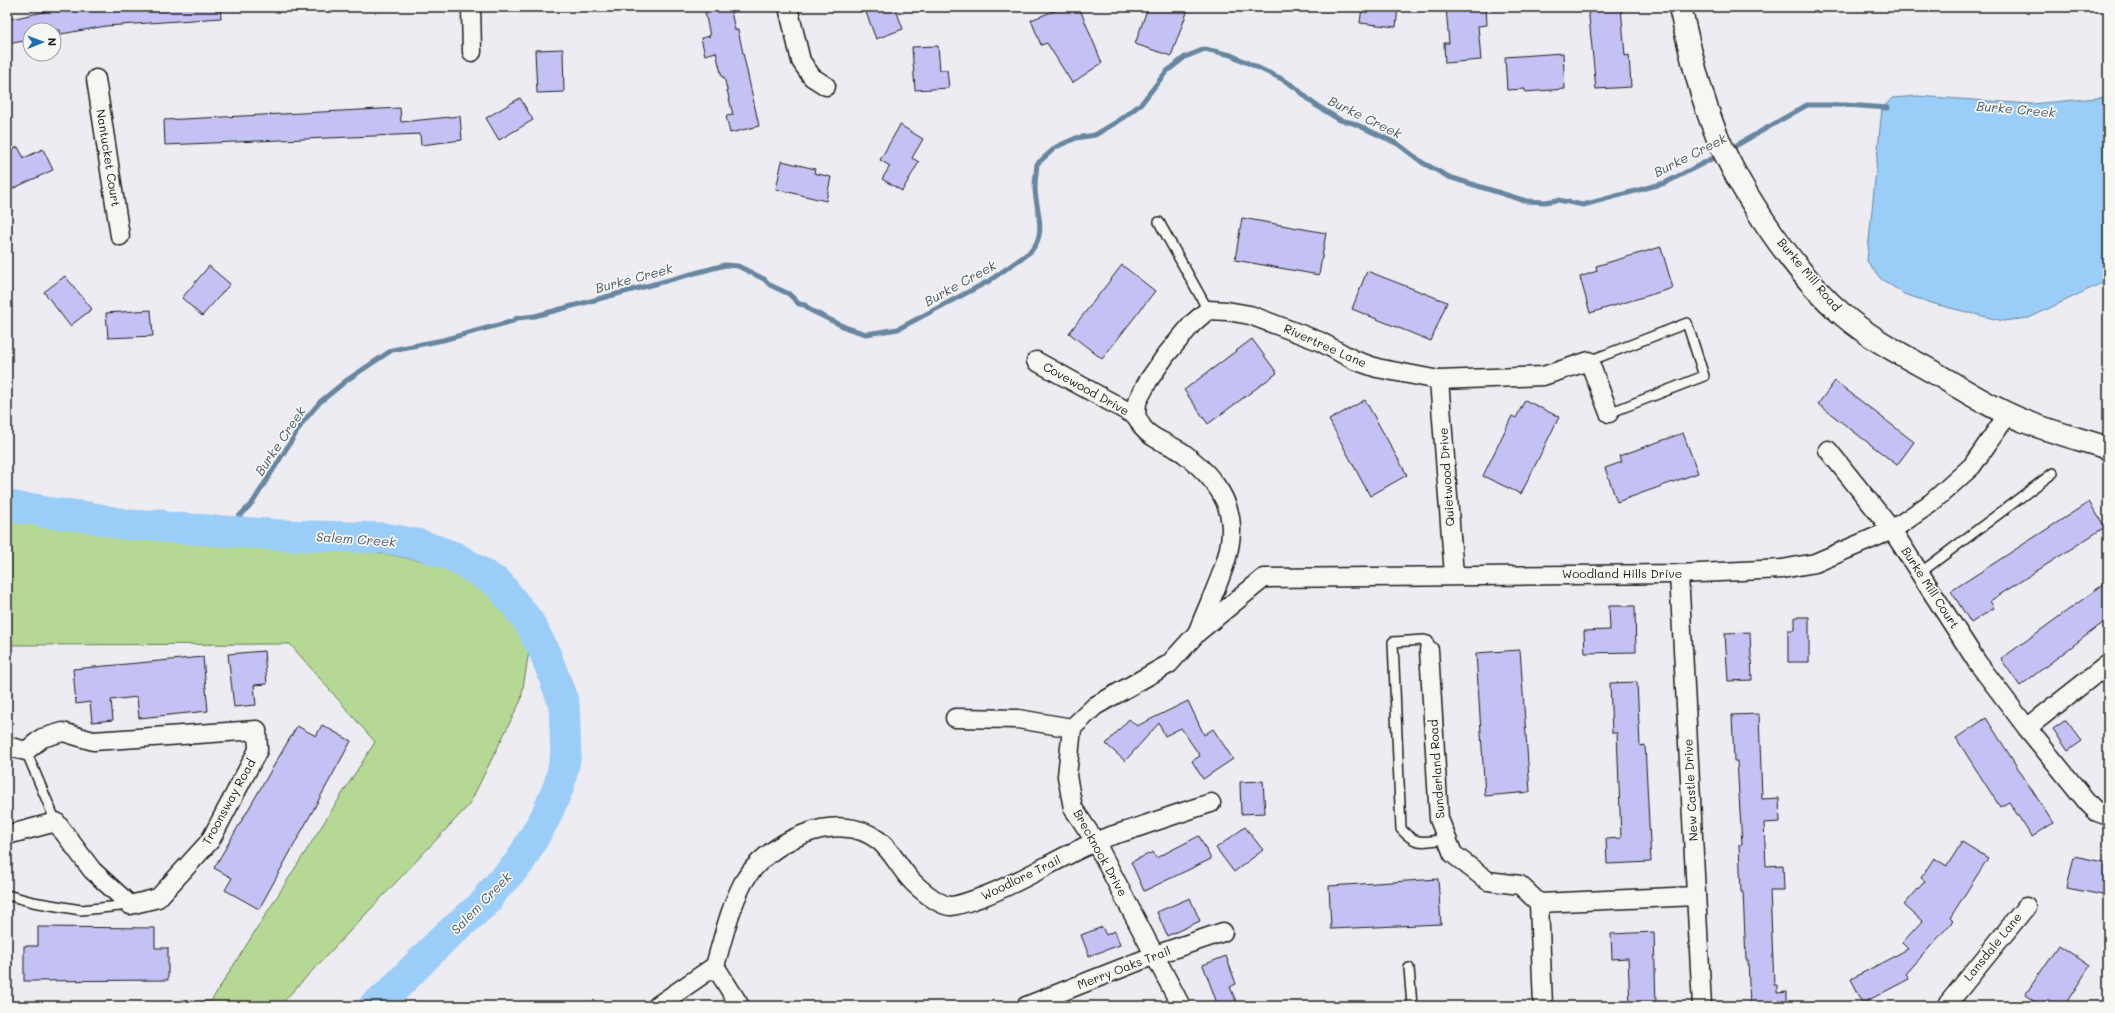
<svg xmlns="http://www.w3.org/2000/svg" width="2115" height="1013" viewBox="0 0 2115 1013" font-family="Mali,sans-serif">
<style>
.green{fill:#b5d994;stroke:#687a58}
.water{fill:#9acdf7;stroke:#68869f}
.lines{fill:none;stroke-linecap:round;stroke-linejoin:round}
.stream{stroke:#68869f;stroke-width:5}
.river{stroke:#9acdf7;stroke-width:31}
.building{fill:#c4c2f4;stroke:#1c1c1c}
.lane-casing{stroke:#1c1c1c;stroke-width:12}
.street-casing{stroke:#1c1c1c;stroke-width:21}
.secondary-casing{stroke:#1c1c1c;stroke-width:25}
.lane{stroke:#f6f6f2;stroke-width:9}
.street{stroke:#f6f6f2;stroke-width:18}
.secondary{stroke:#f6f6f2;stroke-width:22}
.labels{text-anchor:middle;stroke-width:3.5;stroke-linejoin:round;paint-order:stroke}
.street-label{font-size:12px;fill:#1c1c1c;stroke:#f6f6f2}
.water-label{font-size:13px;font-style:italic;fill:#485a69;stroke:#f6f6f2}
</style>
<rect width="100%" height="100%" fill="#ececf2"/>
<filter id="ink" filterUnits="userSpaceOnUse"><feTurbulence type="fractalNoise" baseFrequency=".025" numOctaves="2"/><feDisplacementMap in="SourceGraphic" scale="8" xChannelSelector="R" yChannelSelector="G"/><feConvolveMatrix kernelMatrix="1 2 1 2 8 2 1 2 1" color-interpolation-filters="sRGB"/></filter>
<g filter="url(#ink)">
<polygon class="green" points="7,517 107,531 310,549 381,553 453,567 500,599 529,651 521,700 469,805 279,1006 42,1006 211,1001 375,742 290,644 7,645"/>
<polygon class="water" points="1917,96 2031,104 2108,97 2108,280 2029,318 2003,321 1938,305 1904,294 1880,278 1867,261 1882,108 1893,98"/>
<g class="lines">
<g class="stream">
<polyline points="1730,149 1807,105 1846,105 1888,108"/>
<path d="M226 530 253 502 303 422 320 402 347 380 392 350 443 340 513 321 517 318 535 316 725 265 738 266 764 279 770 285 789 294 799 304 805 305 810 310 847 328 866 334 898 329 989 281 1030 252C1048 234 1036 211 1035 189 1035 181 1036 173 1037 164L1056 147 1076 138 1095 135 1120 120 1141 104 1166 72 1185 57 1205 49 1231 55 1282 79 1295 87 1314 104 1340 120 1353 123 1398 144 1423 163 1449 177 1526 201 1545 202 1558 200 1583 205 1665 183 1721 154"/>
</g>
<path class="river" d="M7 505 23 509H35L42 512C59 514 77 515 94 518 115 522 136 529 158 524L163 527 281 535 384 538 421 545 455 557 499 584 529 622 545 653 564 704 566 755 559 786 545 818 519 863 490 894 487 901 443 939 387 996 374 1006"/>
</g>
<g class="building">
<polygon points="57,7 220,7 221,18 106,26 61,34 60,30 30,30 30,40 7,44 7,20 57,9"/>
<polygon points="704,7 730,7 735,30 738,30 759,126 730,133 726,116 733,115 724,77 722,77 716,52 705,55 701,38 710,36"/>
<polygon points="864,7 895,7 903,29 876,39"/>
<polygon points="1064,7 1079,7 1102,63 1072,83 1047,43 1041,45 1031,20"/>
<polygon points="1148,7 1189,7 1171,56 1135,44"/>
<polygon points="1362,7 1398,7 1396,27 1360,23"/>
<polygon points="1446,7 1486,7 1487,25 1478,26 1481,60 1445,63 1444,43 1449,43"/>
<polygon points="1588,7 1621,7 1625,56 1629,55 1631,87 1596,89"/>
<polygon points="938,46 940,70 947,70 949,88 915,90 912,47"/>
<polygon points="563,49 564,92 537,93 535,50"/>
<polygon points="1563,53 1565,89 1525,92 1525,89 1507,90 1505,57"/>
<polygon points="520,98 533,120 499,140 486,118"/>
<polygon points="400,108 401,122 460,116 462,140 421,145 420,134 165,145 164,120"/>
<polygon points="900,125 923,139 912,158 919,162 902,191 882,179 890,166 880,160"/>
<polygon points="18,147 24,158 43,149 53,170 12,189 7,178 7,152"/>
<polygon points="782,161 815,169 814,173 831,177 826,201 776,189"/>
<polygon points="1242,218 1326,233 1319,275 1235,260"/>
<polygon points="1661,247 1673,288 1590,313 1580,277 1597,271 1596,266"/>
<polygon points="1122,265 1155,291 1102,359 1069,333"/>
<polygon points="209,266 230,284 202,316 182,298"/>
<polygon points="1367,271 1447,302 1431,341 1352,309"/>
<polygon points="65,276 92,309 70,326 44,292"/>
<polygon points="151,310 153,336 108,338 106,313"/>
<polygon points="1252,339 1277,373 1208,424 1184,390"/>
<polygon points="1835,381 1914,442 1897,465 1818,404"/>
<polygon points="1365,400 1407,475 1370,496 1329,420"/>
<polygon points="1525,400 1559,417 1521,494 1483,476 1512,416 1516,418"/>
<polygon points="1683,433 1698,473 1617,502 1605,468 1622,462 1619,456"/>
<polygon points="2089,502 2105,527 1990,601 1994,608 1971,623 1951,591"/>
<polygon points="2108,581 2108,619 2020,686 2001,659"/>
<polygon points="1609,606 1635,606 1636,652 1585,653 1584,631 1610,630"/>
<polygon points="1795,617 1809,617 1809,662 1788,662 1788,630 1795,630"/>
<polygon points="1750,632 1752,680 1728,681 1725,633"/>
<polygon points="1520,650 1530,792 1485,796 1476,653"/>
<polygon points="264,651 267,684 254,685 256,705 234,707 228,654"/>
<polygon points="203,657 208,711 139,718 137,697 111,700 113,720 92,722 90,702 76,704 73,669"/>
<polygon points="1637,682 1640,746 1645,745 1651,862 1607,864 1606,839 1621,838 1617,733 1612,733 1610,683"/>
<polygon points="1188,701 1204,735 1213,729 1233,759 1203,779 1192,761 1200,756 1181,728 1165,736 1159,723 1125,761 1106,744 1129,719 1137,726"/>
<polygon points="1759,714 1762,799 1779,798 1780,822 1764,823 1766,866 1783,865 1784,890 1770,890 1774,985 1777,985 1777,993 1787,992 1787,1006 1750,1006 1748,960 1746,960 1743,892 1741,892 1739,845 1742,845 1737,761 1734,761 1732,715"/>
<polygon points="1986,718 2053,823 2032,837 2009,802 2000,807 1956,738"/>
<polygon points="2066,720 2082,741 2068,751 2053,729"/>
<polygon points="322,725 351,741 259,909 225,890 232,878 214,868 297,726 316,736"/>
<polygon points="1263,781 1265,813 1241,814 1240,782"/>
<polygon points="1245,827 1263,850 1234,872 1216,848"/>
<polygon points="1199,836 1211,859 1144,891 1131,862 1153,852 1156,858"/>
<polygon points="1962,842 1988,858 1950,918 1953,921 1906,974 1909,979 1863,1003 1851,979 1908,949 1902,943 1922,921 1904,905 1925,881 1921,878 1934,858 1947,866"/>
<polygon points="2074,856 2108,863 2108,896 2067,888"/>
<polygon points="1438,879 1441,924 1331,929 1329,886"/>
<polygon points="1190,898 1200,921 1167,936 1157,912"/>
<polygon points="38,927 155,928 155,948 168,948 168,980 24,981 24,946 38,946"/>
<polygon points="1102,927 1106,935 1115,931 1120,945 1089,956 1081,935"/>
<polygon points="1654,932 1656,1006 1630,1006 1628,958 1612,959 1611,934"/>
<polygon points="2059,945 2090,966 2064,1006 2041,1006 2025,995"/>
<polygon points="1226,956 1236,984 1230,987 1238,1006 1218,1006 1203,965"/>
</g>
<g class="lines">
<defs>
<g id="lane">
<polyline points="1159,222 1208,310"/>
<polyline points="1589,361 1687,323 1704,376 1609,413"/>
<polyline points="1920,573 2053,473"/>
<path d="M1429 650 1428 641 1424 640 1393 642 1401 829C1417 847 1425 841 1447 839"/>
<polyline points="26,751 56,822"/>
<polyline points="7,895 33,902 81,910 130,905"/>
<polyline points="1409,968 1412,1006"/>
</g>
<g id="street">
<polyline points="471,7 472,52"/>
<polyline points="788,7 801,61 812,77 826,86"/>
<polyline points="96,79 120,236"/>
<path d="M1036 361 1136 416C1139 420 1141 426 1144 429 1154 441 1174 445 1186 455 1260 514 1227 558 1198 631"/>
<polyline points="1439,380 1454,575"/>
<polyline points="1136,416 1137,402 1148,381 1166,355 1193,323 1208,310 1227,311 1250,315 1319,341 1354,360 1377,368 1439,380 1543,376 1589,361 1609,413"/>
<polyline points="1828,450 1892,530 1977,662 2027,728 2088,803 2097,812 2108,816"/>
<polyline points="1679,574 1702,1006"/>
<polyline points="1429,650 1439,819 1453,854 1488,881 1520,885 1539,903 1696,896"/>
<polyline points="955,718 1018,719 1072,728"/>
<polyline points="2027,728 2108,664"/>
<polyline points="7,746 26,751 42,738 63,732 93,741 257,730 258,750 210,841 158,898 130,905 92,870 56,822 7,835"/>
<polyline points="1539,903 1543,1006"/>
<polyline points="657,1006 715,966"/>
<path d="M740 1006 715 966C723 938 730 908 743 883 766 842 837 808 878 840 890 849 897 863 906 874 913 884 938 906 951 906 961 905 970 901 979 898 1019 884 1055 859 1095 842 1107 836 1121 833 1133 829 1159 820 1185 811 1211 803"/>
<polyline points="1026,1006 1155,955 1223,932"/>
<polyline points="1181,1006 1095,841 1073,808 1067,776 1072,728 1095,706 1169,664 1198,632 1264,578 1679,574 1782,569 1815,563 1892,530 1931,503 1972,466 2008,414"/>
<polyline points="1946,1006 2026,907"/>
</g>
<path id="secondary" d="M1680 7C1690 50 1700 95 1717 136 1741 193 1796 275 1843 315 1872 340 1907 357 1940 376 1967 392 1994 409 2024 421 2051 432 2080 439 2108 448"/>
</defs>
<use href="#lane" class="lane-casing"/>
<use href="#street" class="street-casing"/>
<use href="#secondary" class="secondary-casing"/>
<use href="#lane" class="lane"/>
<use href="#street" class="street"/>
<use href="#secondary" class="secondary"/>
</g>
</g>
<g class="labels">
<g class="street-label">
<text transform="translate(108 158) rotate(81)" y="4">Nantucket Court</text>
<text transform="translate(1809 275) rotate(50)" y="4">Burke Mill Road</text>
<text transform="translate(1325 346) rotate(24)" y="4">Rivertree Lane</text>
<text transform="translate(1086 389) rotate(29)" y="4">Covewood Drive</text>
<text transform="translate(1447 477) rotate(-94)" y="4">Quietwood Drive</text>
<text x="1622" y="578">Woodland Hills Drive</text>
<text transform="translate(1930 588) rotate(57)" y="4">Burke Mill Court</text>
<text transform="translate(1437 769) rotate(-94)" y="4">Sunderland Road</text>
<text transform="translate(1691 790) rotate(-93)" y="4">New Castle Drive</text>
<text transform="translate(229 802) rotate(-61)" y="4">Troonsway Road</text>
<text transform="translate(1100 853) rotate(61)" y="4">Brecknock Drive</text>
<text transform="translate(1021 878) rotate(-26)" y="4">Woodlore Trail</text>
<text transform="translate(1993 947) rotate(-51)" y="4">Lansdale Lane</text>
<text transform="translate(1124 968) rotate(-21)" y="4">Merry Oaks Trail</text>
</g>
<g class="water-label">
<text transform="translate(2016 109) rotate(5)" y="5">Burke Creek</text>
<text transform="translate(1365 117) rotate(26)" y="5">Burke Creek</text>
<text transform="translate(1690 155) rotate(-27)" y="5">Burke Creek</text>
<text transform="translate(634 278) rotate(-15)" y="5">Burke Creek</text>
<text transform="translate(960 283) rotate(-29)" y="5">Burke Creek</text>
<text transform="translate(280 441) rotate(-56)" y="5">Burke Creek</text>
<text transform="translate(356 539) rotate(4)" y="5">Salem Creek</text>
<text transform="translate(481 903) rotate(-46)" y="5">Salem Creek</text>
</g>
</g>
<rect width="2115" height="1013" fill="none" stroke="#f6f6f2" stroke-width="24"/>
<rect x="12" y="12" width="2091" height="989" fill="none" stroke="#1c1c1c" stroke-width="1.5" filter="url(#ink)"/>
<g transform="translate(42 42) rotate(89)"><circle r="19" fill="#f6f6f2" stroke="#9f9f9c"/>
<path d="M0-3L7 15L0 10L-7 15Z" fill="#1f6fb2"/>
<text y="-6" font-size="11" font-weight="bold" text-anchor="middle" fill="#1c1c1c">N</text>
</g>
</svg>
